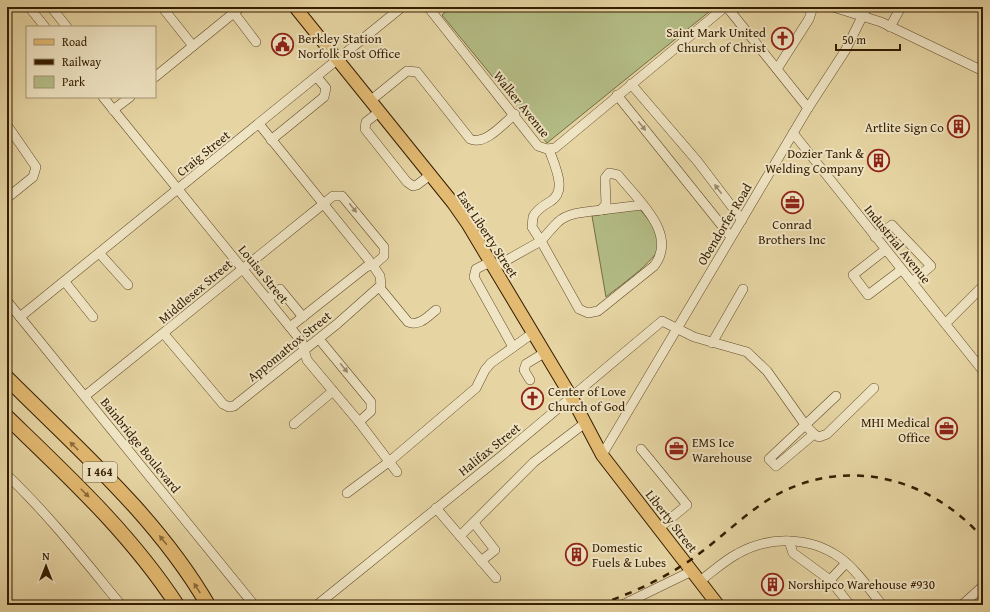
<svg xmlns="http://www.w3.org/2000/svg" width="990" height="612" viewBox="0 0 990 612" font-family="'Gentium Book Plus',serif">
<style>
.green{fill:#b4bd86;stroke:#746d43}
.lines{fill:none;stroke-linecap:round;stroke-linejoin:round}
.minor-casing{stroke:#614b29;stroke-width:10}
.major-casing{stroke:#351d00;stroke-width:14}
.highway-casing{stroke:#351d00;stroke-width:16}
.minor{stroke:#efe4c3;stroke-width:9}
.major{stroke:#e3ba72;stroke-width:12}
.highway{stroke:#e3ba72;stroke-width:14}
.rail{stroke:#351d00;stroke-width:2.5;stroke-dasharray:7 7;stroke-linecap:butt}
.oneway{fill:#9b8a6b}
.oneway2{fill:#8c6c39}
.labels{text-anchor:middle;stroke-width:4;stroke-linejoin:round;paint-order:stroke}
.shield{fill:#efe4c3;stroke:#6d593a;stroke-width:1}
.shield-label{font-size:12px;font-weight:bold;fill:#351d00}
.poi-label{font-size:13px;fill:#351d00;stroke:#efe4c3;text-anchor:start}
.street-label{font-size:13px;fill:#351d00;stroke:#efe4c3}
</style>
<rect width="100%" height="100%" fill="#e6d5a3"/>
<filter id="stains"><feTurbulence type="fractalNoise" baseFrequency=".005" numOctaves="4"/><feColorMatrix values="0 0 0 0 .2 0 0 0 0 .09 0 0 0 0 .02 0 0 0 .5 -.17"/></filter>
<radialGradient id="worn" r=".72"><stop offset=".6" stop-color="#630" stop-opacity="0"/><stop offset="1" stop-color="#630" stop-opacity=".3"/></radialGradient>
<g class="green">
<polygon points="451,7 715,7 547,143 442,15"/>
<path d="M639 208 663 238C662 258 620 285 606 297L592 216Z"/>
</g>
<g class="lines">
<defs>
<g id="minor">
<polyline points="29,7 45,27"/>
<polyline points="51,7 67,27"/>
<polyline points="162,7 193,46"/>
<polyline points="428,7 538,146 547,149 555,148 725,7"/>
<polyline points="727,7 808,108"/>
<polyline points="833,7 881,22 983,71"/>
<polyline points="234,13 256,42"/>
<polyline points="890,27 901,7"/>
<polyline points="777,69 809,19 813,7"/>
<polyline points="155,77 241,7"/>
<polyline points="631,84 698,162 742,220"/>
<polyline points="617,95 731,237"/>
<polyline points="103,97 302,342 307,360 359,422 397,472"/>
<path d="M370 101 407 71 417 72 470 139C485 146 504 123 515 114"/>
<polyline points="113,110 130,97"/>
<polyline points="379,112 366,122 365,129 407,182 413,186 417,185 430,175"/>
<polyline points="7,125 36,167 33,177 7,198"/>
<polyline points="793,133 983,371"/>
<polyline points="271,140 324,97 326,88 317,77"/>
<polyline points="601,210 642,205"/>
<polyline points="875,237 892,225 931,266 912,282"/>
<polyline points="885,250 853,275 868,295 901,270"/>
<polyline points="100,254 128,285"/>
<polyline points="65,282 93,317"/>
<path d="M380 288 408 322C419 327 428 316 436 310"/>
<polyline points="268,299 280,289 303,317"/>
<polyline points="7,301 254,605"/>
<polyline points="20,317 402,7"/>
<polyline points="946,323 983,286"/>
<polyline points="164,334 223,404 229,407 234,406 337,324 381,285 380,276 372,264 259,124"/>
<polyline points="319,339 371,402 371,411 359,422"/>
<polyline points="712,343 743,289"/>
<path d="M513 347 474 277 476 269 486 264 498 265 541 241 579 309 588 313 598 311 654 266C679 234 637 199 618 175L609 173 605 178 606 204 601 210C587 212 569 212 558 222 552 228 546 235 541 241L532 227 533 217C536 210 544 205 551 201 568 190 554 165 549 149"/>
<polyline points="530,380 524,370 526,364 544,353"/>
<polyline points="85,396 322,205 333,196 342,196 384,247 384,256 376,263 366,267 290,327"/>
<polyline points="294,424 333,391"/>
<polyline points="814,434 819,437 827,434 874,388"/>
<polyline points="641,449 687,505 659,528"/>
<polyline points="602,455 808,108 845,51 867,7"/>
<path d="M7 475C49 515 84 560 121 605"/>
<polyline points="347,493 390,461 476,388 485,370 491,363 533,333"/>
<polyline points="436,508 496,578"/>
<polyline points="474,523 495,550 481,561"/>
<polyline points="460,536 534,462 585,423"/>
<polyline points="789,541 793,553 830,580"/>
<polyline points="846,563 830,580 850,605"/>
<path d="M700 581C712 572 724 561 737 554 768 536 809 536 839 557 856 569 869 589 882 605"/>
<polyline points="317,605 499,458 662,321 694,337 747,352 767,371 806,426 814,434 776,466 769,459 836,396"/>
<polyline points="622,605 692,571"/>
<polyline points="962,605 983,586"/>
</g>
<polyline id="major" points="295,7 453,203 467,223 572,398 602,455 718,605"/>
<g id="highway">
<path d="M7 378C78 449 157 517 208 605"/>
<path d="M7 417C68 476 130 533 177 605"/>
</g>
</defs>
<use href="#minor" class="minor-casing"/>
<use href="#major" class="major-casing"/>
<use href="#highway" class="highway-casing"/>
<use href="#minor" class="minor"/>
<use href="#major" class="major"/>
<use href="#highway" class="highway"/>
<path class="rail" d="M599 605C631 593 657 582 686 563 718 542 745 512 778 494 850 456 931 479 983 538"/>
</g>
<defs><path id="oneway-solid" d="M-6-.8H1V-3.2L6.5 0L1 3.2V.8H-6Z"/></defs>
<g class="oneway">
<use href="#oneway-solid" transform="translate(642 126) rotate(51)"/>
<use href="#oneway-solid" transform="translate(718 189) rotate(-127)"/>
<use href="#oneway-solid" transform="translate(353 208) rotate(52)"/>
<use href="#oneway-solid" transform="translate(344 368) rotate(51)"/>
</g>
<g class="oneway2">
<use href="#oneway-solid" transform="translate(74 446) rotate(-135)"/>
<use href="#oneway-solid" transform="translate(85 493) rotate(45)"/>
<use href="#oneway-solid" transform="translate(163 540) rotate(-129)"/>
<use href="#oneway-solid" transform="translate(197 588) rotate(-123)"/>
</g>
<defs>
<symbol id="church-ring" viewBox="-11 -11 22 22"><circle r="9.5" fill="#efe4c3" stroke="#8f2418" stroke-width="1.5"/><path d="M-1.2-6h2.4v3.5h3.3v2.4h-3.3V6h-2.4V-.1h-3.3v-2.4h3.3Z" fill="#8f2418"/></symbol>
<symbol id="civic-ring" viewBox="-11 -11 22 22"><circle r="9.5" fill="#efe4c3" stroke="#8f2418" stroke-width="1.5"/><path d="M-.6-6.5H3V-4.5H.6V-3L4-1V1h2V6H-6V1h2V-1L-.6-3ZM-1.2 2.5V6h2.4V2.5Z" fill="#8f2418"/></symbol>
<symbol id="building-ring" viewBox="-11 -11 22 22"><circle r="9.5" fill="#efe4c3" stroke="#8f2418" stroke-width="1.5"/><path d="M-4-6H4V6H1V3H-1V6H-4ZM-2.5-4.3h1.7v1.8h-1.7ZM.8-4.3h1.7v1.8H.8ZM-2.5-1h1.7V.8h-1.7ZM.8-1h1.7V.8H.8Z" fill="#8f2418"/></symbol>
<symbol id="office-ring" viewBox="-11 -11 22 22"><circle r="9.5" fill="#efe4c3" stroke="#8f2418" stroke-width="1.5"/><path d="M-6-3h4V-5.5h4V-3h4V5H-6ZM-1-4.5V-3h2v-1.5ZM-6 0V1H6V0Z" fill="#8f2418"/></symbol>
</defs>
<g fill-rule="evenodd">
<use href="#church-ring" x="770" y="26" width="25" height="25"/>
<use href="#civic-ring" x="270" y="32" width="25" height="25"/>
<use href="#building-ring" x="946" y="114" width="25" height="25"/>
<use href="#building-ring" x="866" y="148" width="25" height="25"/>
<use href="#office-ring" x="780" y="190" width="25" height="25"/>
<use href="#church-ring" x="520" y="386" width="25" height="25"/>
<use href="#office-ring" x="934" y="416" width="25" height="25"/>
<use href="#office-ring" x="664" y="436" width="25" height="25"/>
<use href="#building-ring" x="564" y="542" width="25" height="25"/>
<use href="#building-ring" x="760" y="572" width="25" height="25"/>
</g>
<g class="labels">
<rect class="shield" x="83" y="462" width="34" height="20" rx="3"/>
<g class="shield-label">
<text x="100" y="476">I 464</text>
</g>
<g class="poi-label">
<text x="766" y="37" text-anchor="end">Saint Mark United<tspan x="766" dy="15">Church of Christ</tspan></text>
<text x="298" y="43">Berkley Station<tspan x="298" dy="15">Norfolk Post Office</tspan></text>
<text x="944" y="132" text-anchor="end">Artlite Sign Co</text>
<text x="864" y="158" text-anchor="end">Dozier Tank &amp;<tspan x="864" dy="15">Welding Company</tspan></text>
<text x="792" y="229" text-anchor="middle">Conrad<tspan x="792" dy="15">Brothers Inc</tspan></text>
<text x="548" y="396">Center of Love<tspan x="548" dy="15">Church of God</tspan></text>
<text x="930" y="427" text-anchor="end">MHI Medical<tspan x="930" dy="15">Office</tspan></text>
<text x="692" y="447">EMS Ice<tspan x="692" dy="15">Warehouse</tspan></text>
<text x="592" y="552">Domestic<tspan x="592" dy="15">Fuels &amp; Lubes</tspan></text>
<text x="788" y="589">Norshipco Warehouse #930</text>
</g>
<g class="street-label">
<text transform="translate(522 104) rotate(51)" y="5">Walker Avenue</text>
<text transform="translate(203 153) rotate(-39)" y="5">Craig Street</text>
<text transform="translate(724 224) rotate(-59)" y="5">Obendorfer Road</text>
<text transform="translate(488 234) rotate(57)" y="5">East Liberty Street</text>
<text transform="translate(898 244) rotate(51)" y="5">Industrial Avenue</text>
<text transform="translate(264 274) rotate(51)" y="5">Louisa Street</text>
<text transform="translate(195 291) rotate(-40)" y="5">Middlesex Street</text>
<text transform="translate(289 346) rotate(-39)" y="5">Appomattox Street</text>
<text transform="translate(141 445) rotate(51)" y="5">Bainbridge Boulevard</text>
<text transform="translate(489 449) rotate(-39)" y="5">Halifax Street</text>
<text transform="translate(672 521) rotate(52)" y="5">Liberty Street</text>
</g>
</g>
<rect width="990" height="612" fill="none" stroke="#e6d5a3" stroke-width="24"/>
<rect x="8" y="8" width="974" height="596" fill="none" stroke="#351d00" stroke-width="2"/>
<rect x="12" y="12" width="966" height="588" fill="none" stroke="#351d00"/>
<rect x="26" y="26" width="130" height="72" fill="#efe4c3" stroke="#a59475"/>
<rect x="34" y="39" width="20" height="6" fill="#e3ba72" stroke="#a59475"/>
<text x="62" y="46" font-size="12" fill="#351d00">Road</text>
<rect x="34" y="59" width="20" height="6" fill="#351d00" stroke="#a59475"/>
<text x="62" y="66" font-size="12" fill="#351d00">Railway</text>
<rect x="34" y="76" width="20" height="12" fill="#b4bd86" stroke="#a59475"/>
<text x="62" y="86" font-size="12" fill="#351d00">Park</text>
<g transform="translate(46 566)" stroke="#efe4c3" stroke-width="3" paint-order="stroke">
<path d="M0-3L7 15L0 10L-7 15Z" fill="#351d00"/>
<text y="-6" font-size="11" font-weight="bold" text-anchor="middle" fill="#351d00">N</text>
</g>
<path d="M836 44v6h64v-6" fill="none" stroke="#351d00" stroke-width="2"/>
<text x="842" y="44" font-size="12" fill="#351d00" stroke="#efe4c3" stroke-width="3" paint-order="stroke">50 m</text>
<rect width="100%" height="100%" filter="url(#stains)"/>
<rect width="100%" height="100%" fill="url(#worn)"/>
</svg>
